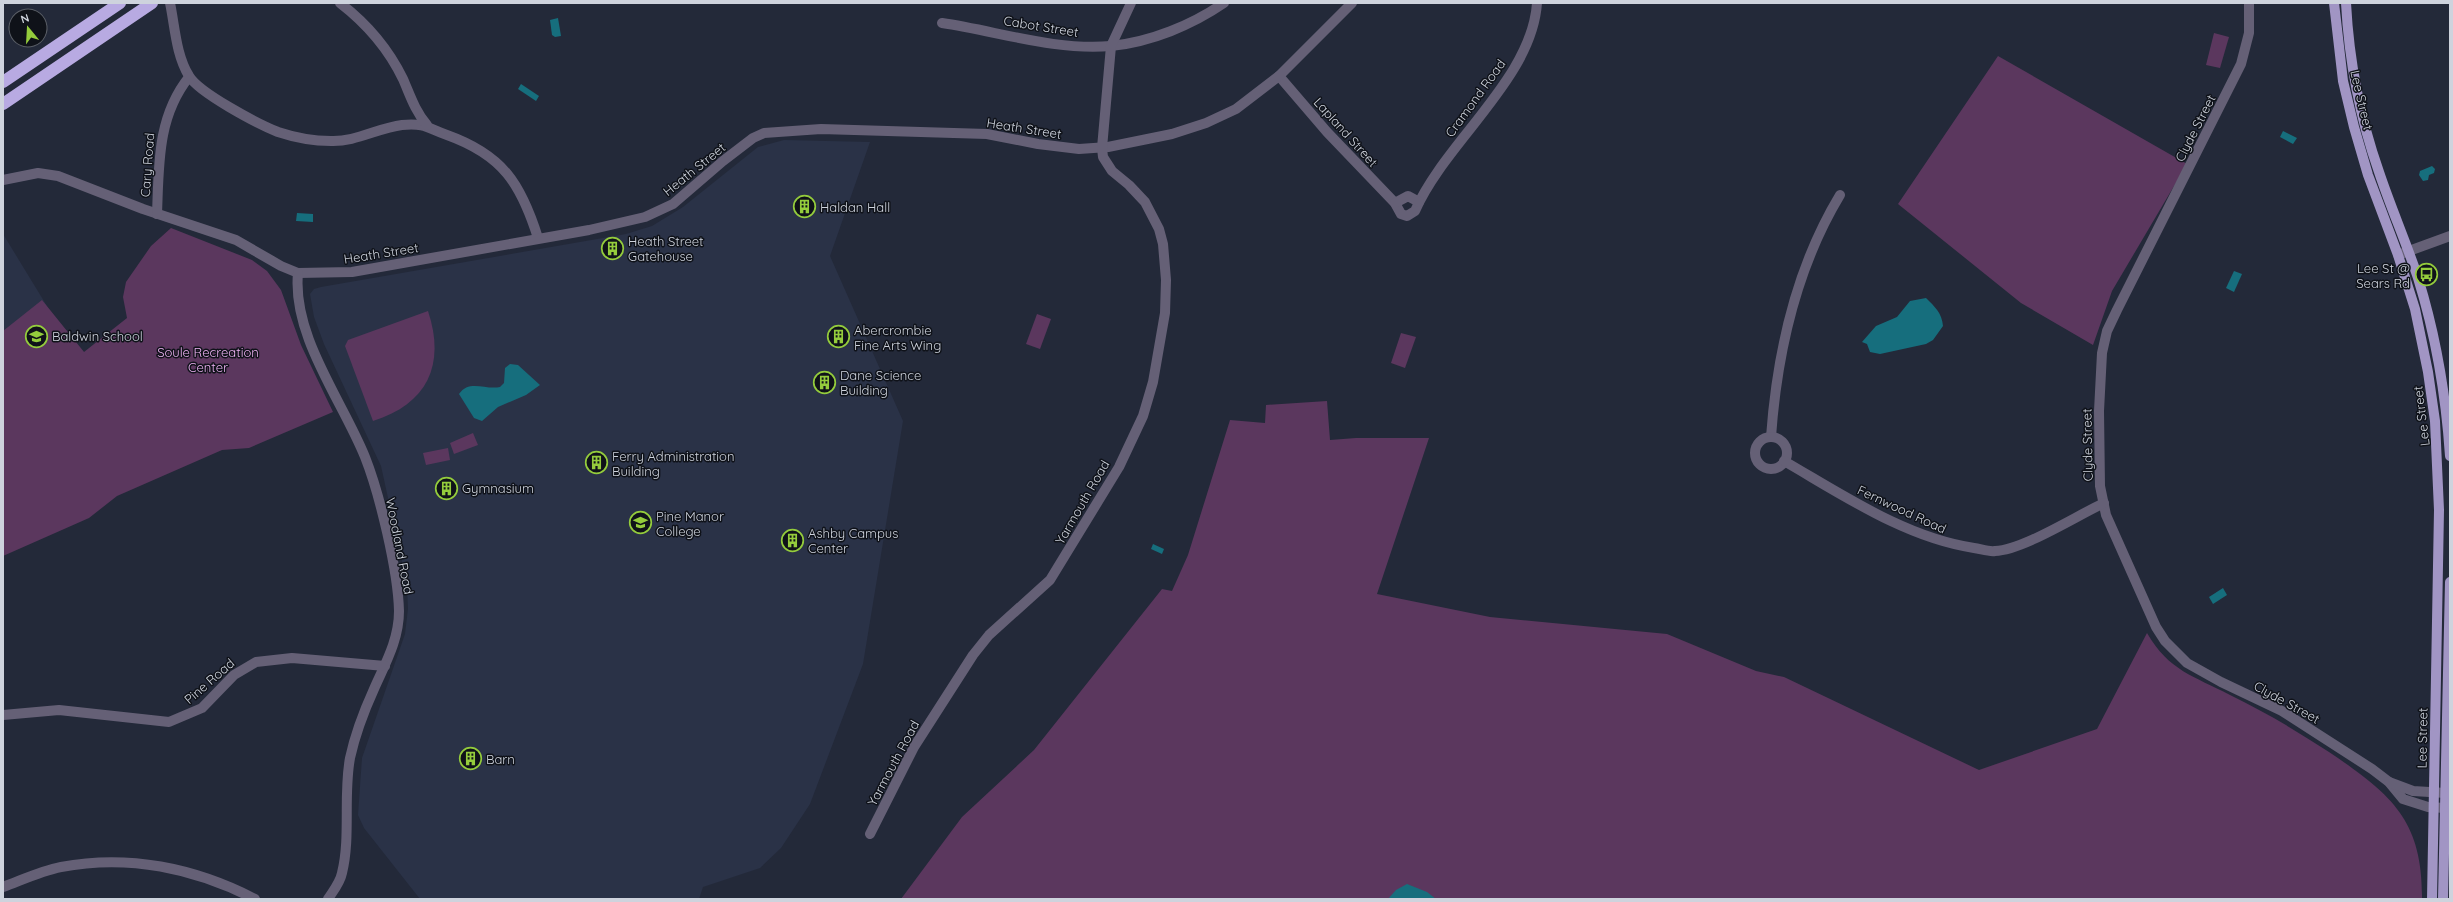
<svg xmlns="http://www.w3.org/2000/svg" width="2453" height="902" viewBox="0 0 2453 902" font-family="Quicksand,sans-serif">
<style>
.built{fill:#2a3247}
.green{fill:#5b375e}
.water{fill:#166e7d}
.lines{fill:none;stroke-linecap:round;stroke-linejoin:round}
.minor{stroke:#656076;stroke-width:10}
.major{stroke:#a195c4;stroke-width:10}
.highway{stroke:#b8aae2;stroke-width:12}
.labels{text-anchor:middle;stroke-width:3;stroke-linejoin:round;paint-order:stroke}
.street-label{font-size:13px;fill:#ced3dd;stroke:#0f1219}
.poi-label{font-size:13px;fill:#ced3dd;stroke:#0f1219;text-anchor:start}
.park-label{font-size:13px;fill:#edb1f2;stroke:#0f1219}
</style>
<rect width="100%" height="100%" fill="#232939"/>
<g class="built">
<polygon points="784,140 870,142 830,256 903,421 863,664 810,804 781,848 760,868 703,887 699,899 420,899 364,828 358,815 362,758 405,634 408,609 407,584 381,466 324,344 314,317 310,294 314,289 321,287 626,234 652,226 683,207 758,147"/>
<polygon points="3,234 50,311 84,352 3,418"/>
</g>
<g class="green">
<polygon points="2214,33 2229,37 2220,68 2206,65"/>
<polygon points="1998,56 2187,164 2112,291 2093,345 2021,303 1898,204"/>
<polygon points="171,228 252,260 267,271 281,290 301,345 333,412 249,448 222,450 117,496 89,518 3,556 3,331 42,300 84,352 127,318 123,297 126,282 151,246"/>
<path d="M428 311C446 365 427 404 373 421L345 346 348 340Z"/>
<polygon points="1037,314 1051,319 1040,349 1026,344"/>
<polygon points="1401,333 1416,337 1405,368 1391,363"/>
<path d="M1327 401 1330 440 1356 438H1429L1377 594 1490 617 1667 634 1756 671 1784 677 1979 770 2097 729 2147 633C2169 671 2194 676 2230 695 2265 712 2297 731 2329 752 2391 794 2423 820 2422 899H901L962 817 1034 750 1162 589 1172 591 1188 555 1230 420 1265 423 1266 405Z"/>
<polygon points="473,433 478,445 454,454 450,443"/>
<polygon points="448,448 450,460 426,465 423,453"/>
</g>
<g class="water">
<polygon points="558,18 561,36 555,37 552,35 550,20"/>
<polygon points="521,84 539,96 536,101 518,89"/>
<polygon points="2283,131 2297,138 2293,144 2280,137"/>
<polygon points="2432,166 2435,169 2434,173 2429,175 2428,180 2423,181 2419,175 2420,171"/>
<polygon points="297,213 313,214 313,222 296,221"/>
<polygon points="2234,271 2242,274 2234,292 2226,288"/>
<path d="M1926 298C1935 307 1942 313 1943 326L1933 340 1926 344 1880 354 1870 352 1867 344 1862 342 1876 326 1897 317 1910 301Z"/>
<path d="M510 364 518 365 540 385 526 395 498 407 482 421 474 418 459 394C469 379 485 390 500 387L504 383 505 368Z"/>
<polygon points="1153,544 1164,549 1162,554 1151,549"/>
<polygon points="2223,588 2227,595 2213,604 2209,597"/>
<polygon points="1407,884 1427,892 1436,899 1388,899 1396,890"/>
</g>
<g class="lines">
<g class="minor">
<path d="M170 3C175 27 176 55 189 76 199 93 258 124 278 132 293 137 314 141 331 141 355 142 378 128 402 125 426 123 427 128 447 135 503 155 521 184 538 238"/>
<path d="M340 3C366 23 388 48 403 79 410 95 415 111 427 125"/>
<polyline points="2249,3 2249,33 2241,64 2117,310 2107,331 2102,353 2099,411 2100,486 2106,515 2156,627 2165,641 2187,663 2221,682 2282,711 2372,769 2389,782 2403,799 2428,807 2445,808"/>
<path d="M942 23C997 31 1055 51 1111 46 1151 42 1192 25 1224 3"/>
<path d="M1279 76 1327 132 1395 203 1401 214 1407 216 1415 211C1445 142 1532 79 1537 3"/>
<polyline points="3,180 38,173 58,176 143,209 236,240 281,266 298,273 352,272 589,230 645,217 673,204 723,161 753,138 764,133 821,129 987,134 1038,144 1079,149 1108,147 1172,134 1206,123 1236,109 1279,76 1352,3"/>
<polyline points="1395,203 1408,196 1419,202"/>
<path d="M157 214C159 165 157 117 189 77"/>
<polyline points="2398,255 2450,236"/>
<path d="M298 273C292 336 342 400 365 457 380 495 398 571 399 611 399 640 385 664 374 689 364 711 355 735 350 758 343 796 351 836 342 873 340 883 333 891 328 899"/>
<path d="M1771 437C1777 352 1796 268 1840 195"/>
<circle cx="1771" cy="453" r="16"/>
<path d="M1784 461C1843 495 1906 538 1974 548 1981 549 1989 552 1995 551 2023 550 2076 516 2104 503"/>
<polyline points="3,715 59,710 169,722 202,708 234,675 256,662 292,658 385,666"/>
<polyline points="2389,782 2413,791 2446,793"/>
<polyline points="870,834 914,747 973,655 989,635 1050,580 1119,467 1143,416 1153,382 1165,313 1166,280 1163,244 1159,229 1145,202 1129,185 1112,171 1103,157 1102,148 1111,46 1131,3"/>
<path d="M3 887C22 880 41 871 61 867 128 854 195 868 255 899"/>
</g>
<g class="major">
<polyline points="2334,3 2343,81 2354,127 2368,175 2398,255 2415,309 2428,372 2435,421 2439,510 2432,899"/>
<path d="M2346 3C2349 60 2360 118 2379 172 2391 208 2406 242 2418 278 2436 336 2446 396 2450 456"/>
<polyline points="2443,899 2450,582"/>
</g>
<g class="highway">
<polyline points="3,82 120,3"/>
<polyline points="3,104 152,3"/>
</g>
</g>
<defs>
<symbol id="building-ring" viewBox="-11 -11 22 22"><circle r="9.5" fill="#0f1219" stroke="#94cc3c" stroke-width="1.5"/><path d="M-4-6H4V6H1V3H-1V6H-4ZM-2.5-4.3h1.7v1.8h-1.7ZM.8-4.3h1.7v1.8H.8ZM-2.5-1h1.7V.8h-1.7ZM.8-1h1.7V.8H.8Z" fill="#94cc3c"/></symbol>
<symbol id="bus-ring" viewBox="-11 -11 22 22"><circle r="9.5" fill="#0f1219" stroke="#94cc3c" stroke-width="1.5"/><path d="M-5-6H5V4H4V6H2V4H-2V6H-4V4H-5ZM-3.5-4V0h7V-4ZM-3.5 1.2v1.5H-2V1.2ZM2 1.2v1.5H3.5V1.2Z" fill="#94cc3c"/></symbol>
<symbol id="school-ring" viewBox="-11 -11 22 22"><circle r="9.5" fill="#0f1219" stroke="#94cc3c" stroke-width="1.5"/><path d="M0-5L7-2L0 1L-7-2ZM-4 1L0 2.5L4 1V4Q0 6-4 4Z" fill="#94cc3c"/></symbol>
<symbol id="university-ring" viewBox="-11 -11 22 22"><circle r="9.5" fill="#0f1219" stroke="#94cc3c" stroke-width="1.5"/><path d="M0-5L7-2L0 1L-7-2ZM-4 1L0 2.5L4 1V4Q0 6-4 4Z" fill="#94cc3c"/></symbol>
</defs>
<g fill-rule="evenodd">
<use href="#building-ring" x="792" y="194" width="25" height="25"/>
<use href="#building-ring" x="600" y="236" width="25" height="25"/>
<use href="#bus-ring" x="2414" y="262" width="25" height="25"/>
<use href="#school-ring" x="24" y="324" width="25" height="25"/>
<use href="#building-ring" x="826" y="324" width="25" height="25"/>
<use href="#building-ring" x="812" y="370" width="25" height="25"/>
<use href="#building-ring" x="584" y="450" width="25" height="25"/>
<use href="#building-ring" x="434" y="476" width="25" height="25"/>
<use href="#university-ring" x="628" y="510" width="25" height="25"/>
<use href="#building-ring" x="780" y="528" width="25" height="25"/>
<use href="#building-ring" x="458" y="746" width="25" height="25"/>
</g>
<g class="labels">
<g class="street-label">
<text transform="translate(1041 26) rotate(9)" y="5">Cabot Street</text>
<text transform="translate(1475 98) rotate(-54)" y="5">Cramond Road</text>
<text transform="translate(2362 100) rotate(77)" y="5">Lee Street</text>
<text transform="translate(1024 128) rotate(9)" y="5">Heath Street</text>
<text transform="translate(2195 128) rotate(-63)" y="5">Clyde Street</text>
<text transform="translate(1346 132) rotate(48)" y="5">Lapland Street</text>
<text transform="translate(147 165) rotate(-86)" y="5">Cary Road</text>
<text transform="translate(694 169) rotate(-39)" y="5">Heath Street</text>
<text transform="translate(381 253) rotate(-9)" y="5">Heath Street</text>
<text transform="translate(2421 416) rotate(-97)" y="5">Lee Street</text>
<text transform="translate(2087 445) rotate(-91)" y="5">Clyde Street</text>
<text transform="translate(1082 502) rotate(-60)" y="5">Yarmouth Road</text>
<text transform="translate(1902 509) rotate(25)" y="5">Fernwood Road</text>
<text transform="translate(400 546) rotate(79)" y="5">Woodland Road</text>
<text transform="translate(209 681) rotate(-41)" y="5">Pine Road</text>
<text transform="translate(2287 702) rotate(29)" y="5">Clyde Street</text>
<text transform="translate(2422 738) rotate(-89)" y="5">Lee Street</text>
<text transform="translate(893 763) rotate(-62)" y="5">Yarmouth Road</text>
</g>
<g class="poi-label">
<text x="820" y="212">Haldan Hall</text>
<text x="628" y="246">Heath Street<tspan x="628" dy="15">Gatehouse</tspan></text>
<text x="2410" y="273" text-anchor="end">Lee St @<tspan x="2410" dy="15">Sears Rd</tspan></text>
<text x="854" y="335">Abercrombie<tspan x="854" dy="15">Fine Arts Wing</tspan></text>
<text x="52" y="341">Baldwin School</text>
<text x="840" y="380">Dane Science<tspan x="840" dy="15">Building</tspan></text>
<text x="612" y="461">Ferry Administration<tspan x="612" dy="15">Building</tspan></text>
<text x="462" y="493">Gymnasium</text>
<text x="656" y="521">Pine Manor<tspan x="656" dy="15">College</tspan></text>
<text x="808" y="538">Ashby Campus<tspan x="808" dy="15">Center</tspan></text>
<text x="486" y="764">Barn</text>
</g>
<g class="park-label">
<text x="208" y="357">Soule Recreation<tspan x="208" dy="15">Center</tspan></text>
</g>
</g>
<rect width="2453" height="902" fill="none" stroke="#ced3dd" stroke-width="8"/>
<g transform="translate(28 28) rotate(342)"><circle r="19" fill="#0f1219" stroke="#5b5f67"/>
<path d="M0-3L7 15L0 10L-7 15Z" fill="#94cc3c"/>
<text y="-6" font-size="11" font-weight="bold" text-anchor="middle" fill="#ced3dd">N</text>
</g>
</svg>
